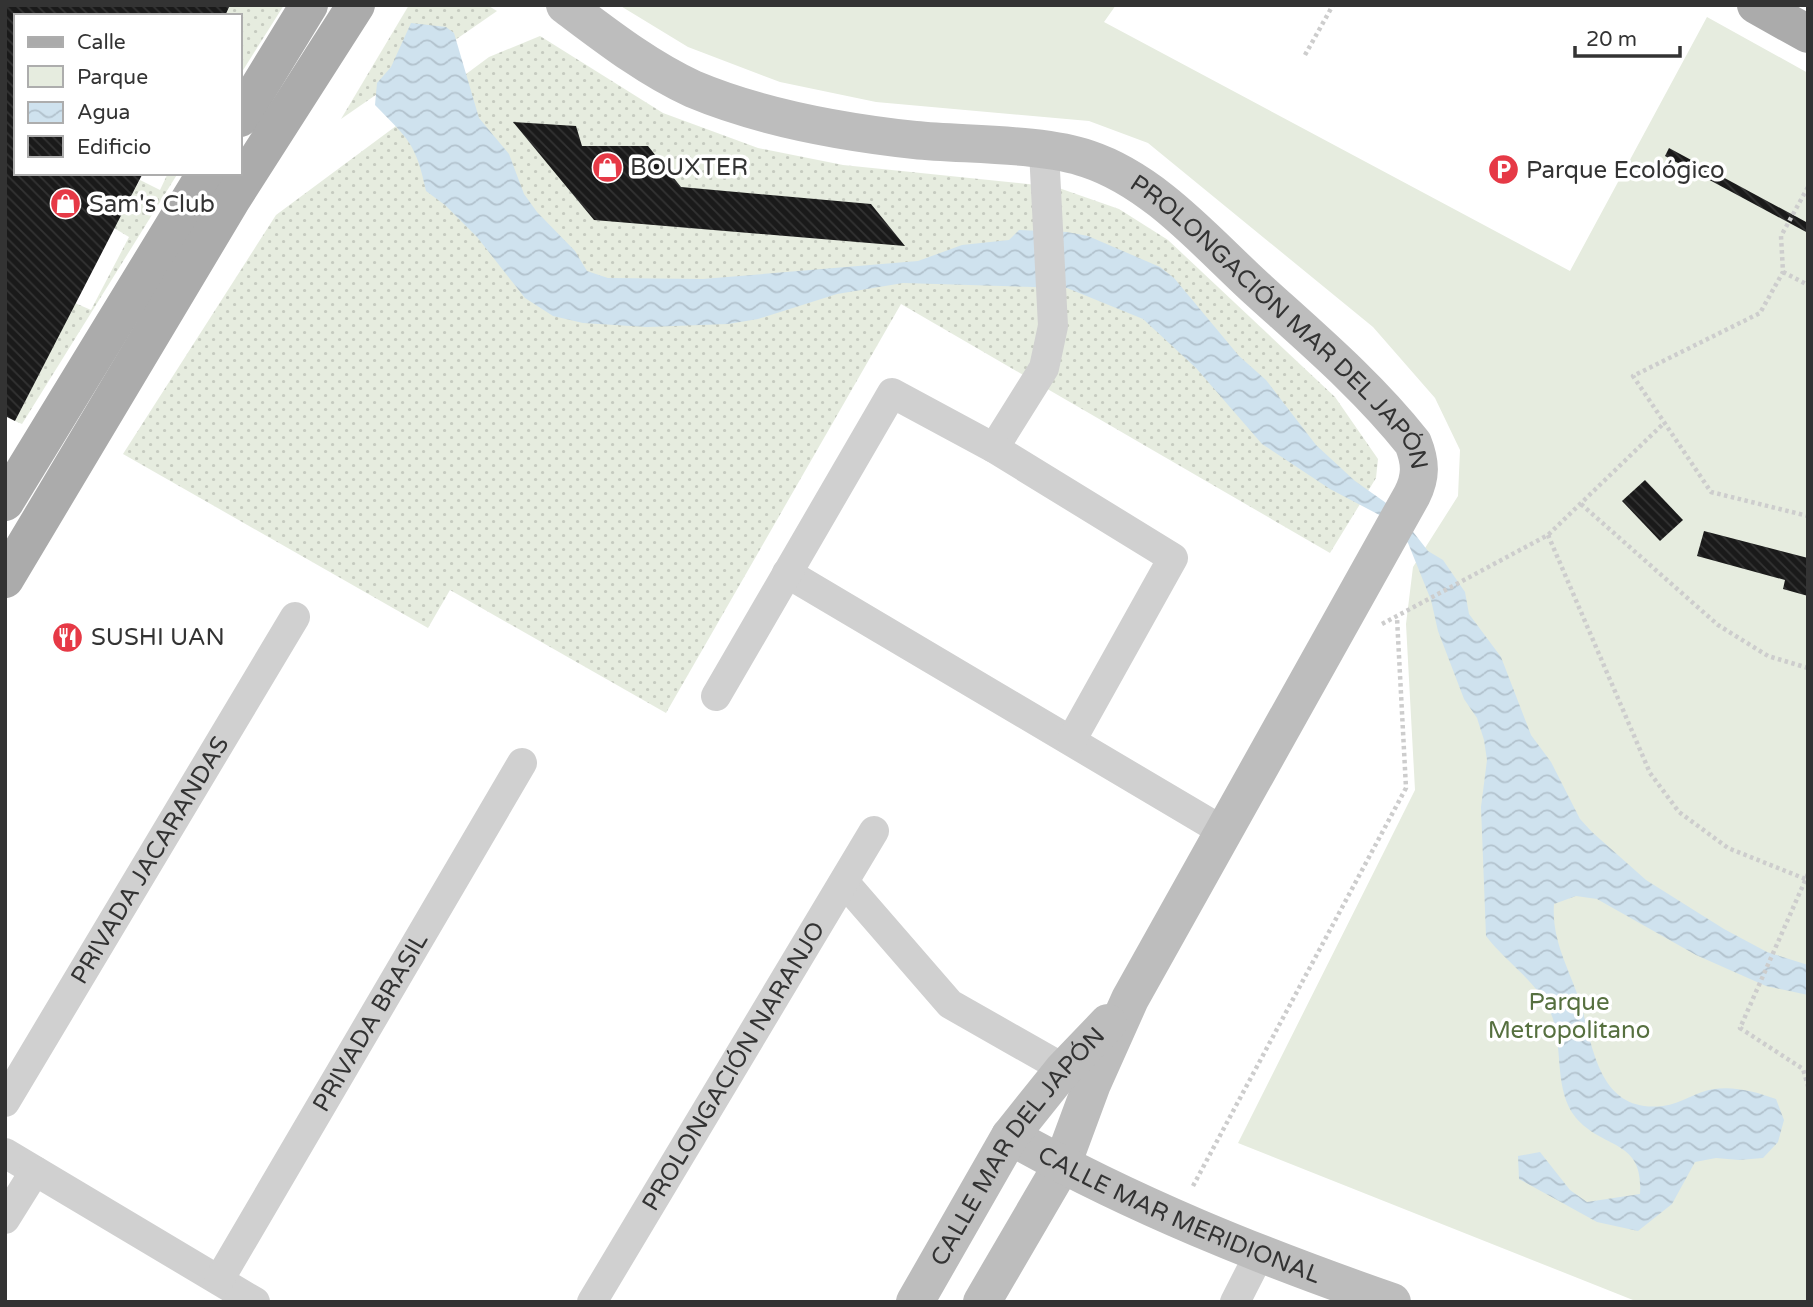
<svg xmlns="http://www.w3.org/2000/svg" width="1813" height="1307" viewBox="0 0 1813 1307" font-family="'Varela Round',sans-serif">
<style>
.grass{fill:url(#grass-dots)}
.park{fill:#e6ecdf}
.water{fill:url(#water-waves)}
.building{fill:url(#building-back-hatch)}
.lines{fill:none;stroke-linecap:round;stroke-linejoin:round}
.path{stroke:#cdcdcd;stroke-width:4.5;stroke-dasharray:3.5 3.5;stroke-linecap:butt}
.street{stroke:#d0d0d0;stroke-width:30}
.secondary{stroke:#bdbdbd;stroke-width:38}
.primary{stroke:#ababab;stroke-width:38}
.labels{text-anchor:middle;stroke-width:7;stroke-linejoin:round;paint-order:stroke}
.poi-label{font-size:24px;fill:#333;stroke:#fff;text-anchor:start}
.street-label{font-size:24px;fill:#333;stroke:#fff}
.park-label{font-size:24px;fill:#56703f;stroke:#fff}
</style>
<defs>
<pattern id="grass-dots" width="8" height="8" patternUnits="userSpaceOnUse" patternTransform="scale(1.75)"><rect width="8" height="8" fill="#e6ecdf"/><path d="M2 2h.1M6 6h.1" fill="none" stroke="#c6cbc0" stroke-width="1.8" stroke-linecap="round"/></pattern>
<pattern id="water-waves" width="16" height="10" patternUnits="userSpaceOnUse" patternTransform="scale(1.75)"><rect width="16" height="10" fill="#cfe2ee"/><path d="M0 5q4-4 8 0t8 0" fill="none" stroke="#b2c2cd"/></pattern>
<pattern id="building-back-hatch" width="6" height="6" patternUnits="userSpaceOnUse" patternTransform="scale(1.75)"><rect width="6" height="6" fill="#1a1a1a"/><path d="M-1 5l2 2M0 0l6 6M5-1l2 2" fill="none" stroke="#333"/></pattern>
</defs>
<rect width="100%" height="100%" fill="#fff"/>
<g class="grass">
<polygon points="230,5 284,5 240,75 240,16 225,16"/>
<polygon points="409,5 487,5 497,11 341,119"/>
<polygon points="540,36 663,113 758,148 843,165 1056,187 1119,209 1168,240 1335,397 1378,459 1376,478 1330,553 901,304 666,713 450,590 428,628 123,454 276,215 489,57"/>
<polygon points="168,173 178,173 22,424 15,421 75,303 91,310 129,237 114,228 140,180 160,190"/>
</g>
<polygon class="park" points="619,5 1116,5 1104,22 1570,271 1707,17 1808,73 1808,1302 1638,1302 1238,1143 1415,790 1406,624 1413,567 1458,496 1460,450 1435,398 1373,327 1148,143 1089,121 876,102 780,82 688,47"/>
<path class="water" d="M411 23 446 27 454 33 479 118 509 154 524 194 537 212 575 251 587 271 608 278 703 279 918 261 962 245 1009 240 1019 230 1067 232 1088 236 1160 267 1174 278 1239 356 1266 380 1316 445 1355 481 1396 510 1428 551 1443 560 1465 592 1469 614 1501 657 1531 735 1551 762 1580 819 1592 832 1646 880 1724 929 1767 952 1808 965V995L1766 986 1696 955 1597 899 1576 896 1554 904C1551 944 1573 974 1583 1012 1594 1056 1603 1113 1663 1106 1681 1104 1697 1091 1714 1089 1736 1086 1756 1092 1776 1099L1784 1120 1778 1142 1763 1158 1739 1160 1716 1158 1695 1162 1672 1204 1638 1231 1597 1222 1519 1179 1518 1156 1540 1152 1570 1190 1587 1202 1640 1194C1644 1139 1604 1150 1576 1118 1554 1091 1563 1050 1553 1019 1542 984 1507 964 1486 936L1481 807 1487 760 1484 740 1477 718 1464 699 1438 631 1431 600 1408 543 1387 519 1330 489 1262 444 1196 368 1143 319 1067 288 903 283 837 294 758 319 728 324 647 327 583 323 553 316 525 298 477 237 445 205 426 191C416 143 408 139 375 105L377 83 391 67Z"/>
<g class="building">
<polygon points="5,5 230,5 225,16 16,16 16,173 143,173 15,421 5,416"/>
<polygon points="513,122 576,126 582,146 648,146 681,187 871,204 905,246 594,220"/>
<polygon points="1669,148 1808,223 1808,233 1665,156"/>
<polygon points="1645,480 1683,520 1660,541 1622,501"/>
<polygon points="1704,531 1808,558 1808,596 1783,589 1785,580 1697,556"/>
</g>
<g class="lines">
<g class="path">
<polyline points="1305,55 1333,5"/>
<polyline points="1808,187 1781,236 1783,272 1760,313 1633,376 1711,492 1808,516"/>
<polyline points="1783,272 1808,285"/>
<polyline points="1581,504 1718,625 1768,656 1808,668"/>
<polyline points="1548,535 1650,773 1679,812 1728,848 1808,880"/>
<polyline points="1382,624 1548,535 1664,423"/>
<polyline points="1808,874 1740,1028 1803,1069 1808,1086"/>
<polyline points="1193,1186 1406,788 1397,618"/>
</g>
<g class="street">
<polyline points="994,448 1044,368 1053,326 1044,151"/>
<polyline points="787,573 1226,833"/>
<polyline points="716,696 892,393 994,448 1173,558 1072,739"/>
<polyline points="845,883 950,1004 1082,1079"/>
<path id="s1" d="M5 1102 295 617"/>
<polyline points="5,1153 255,1302"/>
<polyline points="5,1219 35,1171"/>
<path id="s2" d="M219 1280 522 763"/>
<path id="s3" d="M592 1302 874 831"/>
<polyline points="1235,1302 1259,1255"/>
</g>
<g class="secondary">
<path id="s4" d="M565 5C605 35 647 68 693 89 762 118 841 132 915 140 964 145 1043 143 1088 159 1154 181 1205 241 1255 287 1310 337 1367 385 1413 443 1421 463 1421 477 1412 495L1130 999 1092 1084 1062 1165 982 1302"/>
<path id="s5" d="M1010 1136C1132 1205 1260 1256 1392 1302"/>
<path id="s6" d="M915 1302 1010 1136 1062 1071 1108 1023"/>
</g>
<g class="primary">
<polyline points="1756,5 1808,34"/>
<polyline points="240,118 309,5"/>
<polyline points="5,502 206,173"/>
<polyline points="5,579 232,199 356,5"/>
</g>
</g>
<defs>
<symbol id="shop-disc" viewBox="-11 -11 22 22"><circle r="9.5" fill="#e63946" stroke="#fff"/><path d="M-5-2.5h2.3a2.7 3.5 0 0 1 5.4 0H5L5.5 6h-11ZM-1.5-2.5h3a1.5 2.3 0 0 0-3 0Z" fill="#fff"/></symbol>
<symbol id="parking-disc" viewBox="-11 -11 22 22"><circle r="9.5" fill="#e63946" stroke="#fff"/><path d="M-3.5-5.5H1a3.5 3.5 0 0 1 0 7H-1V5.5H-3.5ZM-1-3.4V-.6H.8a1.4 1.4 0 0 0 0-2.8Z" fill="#fff"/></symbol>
<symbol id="restaurant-disc" viewBox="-11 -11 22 22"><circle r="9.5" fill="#e63946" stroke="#fff"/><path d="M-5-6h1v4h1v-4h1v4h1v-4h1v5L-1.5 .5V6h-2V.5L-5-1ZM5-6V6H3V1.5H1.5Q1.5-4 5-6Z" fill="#fff"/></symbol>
</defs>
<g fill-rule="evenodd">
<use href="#shop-disc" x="590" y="150" width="35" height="35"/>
<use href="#parking-disc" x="1486" y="152" width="35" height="35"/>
<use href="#shop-disc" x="48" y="186" width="35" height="35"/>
<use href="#restaurant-disc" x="50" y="620" width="35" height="35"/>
</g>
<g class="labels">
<g class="poi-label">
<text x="630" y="175">BOUXTER</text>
<text x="1526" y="178">Parque Ecológico</text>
<text x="89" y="212">Sam's Club</text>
<text x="91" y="645">SUSHI UAN</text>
</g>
<g class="street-label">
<text dy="8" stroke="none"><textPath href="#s4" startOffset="812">PROLONGACIÓN MAR DEL JAPÓN</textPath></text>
<text dy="8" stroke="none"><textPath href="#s1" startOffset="282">PRIVADA JACARANDAS</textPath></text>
<text dy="8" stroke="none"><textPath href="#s2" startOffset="299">PRIVADA BRASIL</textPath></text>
<text dy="8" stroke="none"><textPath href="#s3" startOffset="275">PROLONGACIÓN NARANJO</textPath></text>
<text dy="8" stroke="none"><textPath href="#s6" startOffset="187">CALLE MAR DEL JAPÓN</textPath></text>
<text dy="8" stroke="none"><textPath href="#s5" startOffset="187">CALLE MAR MERIDIONAL</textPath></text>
</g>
<g class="park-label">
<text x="1569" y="1010">Parque<tspan x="1569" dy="28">Metropolitano</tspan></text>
</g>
</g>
<rect width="1813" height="1307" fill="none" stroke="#333333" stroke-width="14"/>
<rect x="14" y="14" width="228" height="161" fill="#ffffff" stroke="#adadad" stroke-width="2"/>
<rect x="28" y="37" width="35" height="10" fill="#ababab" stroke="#adadad" stroke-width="2"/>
<text x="77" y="49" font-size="21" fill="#333333">Calle</text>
<rect x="28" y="66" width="35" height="21" fill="#e6ecdf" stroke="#adadad" stroke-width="2"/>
<text x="77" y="84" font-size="21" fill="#333333">Parque</text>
<rect x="28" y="102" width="35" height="21" fill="url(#water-waves)" stroke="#adadad" stroke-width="2"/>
<text x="77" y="119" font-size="21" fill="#333333">Agua</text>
<rect x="28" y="136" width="35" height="21" fill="url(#building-back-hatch)" stroke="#adadad" stroke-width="2"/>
<text x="77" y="154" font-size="21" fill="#333333">Edificio</text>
<path d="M1575 46v10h105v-10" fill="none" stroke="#333333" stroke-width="3.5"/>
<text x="1586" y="46" font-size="21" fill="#333333" stroke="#ffffff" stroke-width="5" paint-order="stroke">20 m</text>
</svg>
